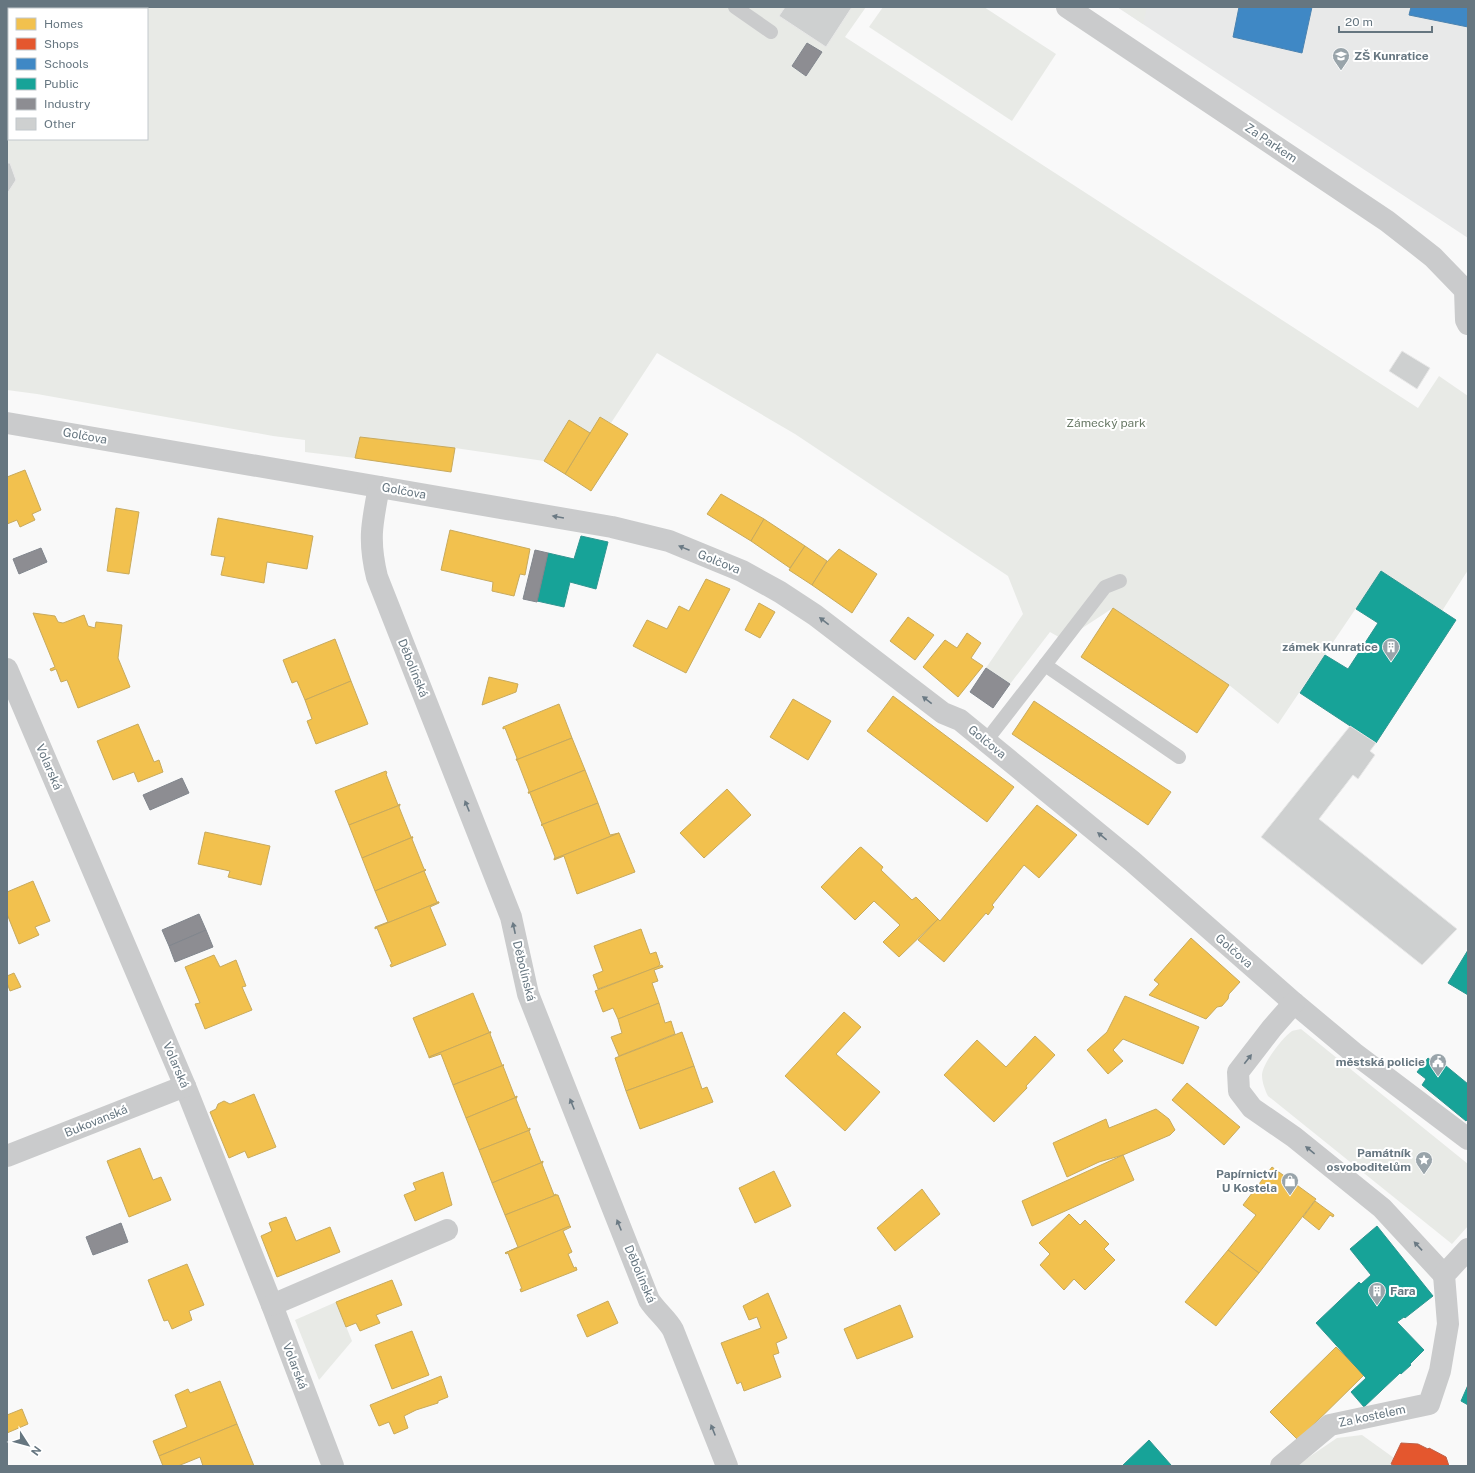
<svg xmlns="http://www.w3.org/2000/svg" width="1475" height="1473" viewBox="0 0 1475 1473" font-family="'Public Sans',sans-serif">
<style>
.built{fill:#e8e9e9}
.green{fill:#e8eae6;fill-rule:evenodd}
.homes{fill:#f2c14e;stroke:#c8aa5d}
.shops{fill:#e4572e;stroke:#be6047}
.schools{fill:#3f88c5;stroke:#4b83b0}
.public{fill:#17a398;stroke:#2f9691}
.industry{fill:#8d8d92;stroke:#81868d}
.building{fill:#ced0d0;stroke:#e8e8e8}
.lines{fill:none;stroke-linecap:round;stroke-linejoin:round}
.lane{stroke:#cacbcc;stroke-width:14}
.street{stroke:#cacbcc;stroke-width:22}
.oneway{fill:#6b7a84}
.labels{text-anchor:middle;stroke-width:4;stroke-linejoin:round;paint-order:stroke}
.poi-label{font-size:12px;font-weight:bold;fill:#667680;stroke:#fff;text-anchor:end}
.street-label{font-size:12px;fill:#667680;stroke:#fff}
.park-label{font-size:12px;fill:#697966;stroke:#fff}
</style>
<rect width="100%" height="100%" fill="#f9f9f9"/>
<polygon class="built" points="1117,7 1468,7 1468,238 1421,207"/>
<g class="green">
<path d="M7 7H866L845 37 1418 408 1439 376 1468 396V570L1442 611 1381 571 1278 724 1229 685 1113 608 1064 640 1050 632 1010 684 986 668 1023 614 1008 576 795 434 657 353 611 423 600 417 590 433 569 421 544 461 455 448 360 437 355 458 305 452V440L273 436 37 394 7 390V194L16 180 10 163H7ZM9 9H147V139H9ZM807 43 821 52 806 76 792 66Z"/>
<polygon points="883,7 984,7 1056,54 1012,121 869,27"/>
<polygon points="1118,7 1147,7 1143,24"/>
<path d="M1301 1029 1468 1164V1226L1452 1244 1268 1096C1265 1090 1262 1082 1262 1075 1262 1064 1283 1037 1292 1031 1294 1030 1298 1030 1301 1029Z"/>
<polygon points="336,1302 352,1341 319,1380 295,1320"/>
<polygon points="1362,1435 1394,1458 1391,1464 1395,1466 1296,1466 1337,1438"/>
</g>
<g class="homes">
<polygon points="600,417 628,434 591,491 565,474"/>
<polygon points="569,420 590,433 565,474 544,461"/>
<polygon points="360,437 455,448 451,472 355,458"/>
<polygon points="25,470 41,510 32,514 35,520 20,527 17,520 7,524 7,477"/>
<polygon points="721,494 764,519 751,541 707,514"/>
<polygon points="116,508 139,512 129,574 107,571"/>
<polygon points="218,518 313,536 307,569 267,562 264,583 221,575 225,557 211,555"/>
<polygon points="764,519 805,546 790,568 751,541"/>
<polygon points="450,530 530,549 525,575 520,574 514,596 492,591 493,582 441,570"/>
<polygon points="805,546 827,561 812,585 789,570"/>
<polygon points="839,549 877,574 852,613 812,585 826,563"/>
<polygon points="706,579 730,589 686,673 633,646 647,620 667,629 679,606 689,611"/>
<polygon points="759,603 775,612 760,638 745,630"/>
<polygon points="1113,608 1229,685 1197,733 1081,657"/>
<polygon points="33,613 55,616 58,622 63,623 84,615 88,626 95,628 96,622 122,625 118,658 130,687 78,708 67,680 61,682 56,669 51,671 50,669 55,667"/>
<polygon points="908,617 934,635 915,660 890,641"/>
<polygon points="967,633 981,643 971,658 983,666 958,697 923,667 945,640 957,648"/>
<polygon points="335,639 351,681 305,700 297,681 292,683 283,660"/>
<polygon points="489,677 518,684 516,692 482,705"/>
<polygon points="351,681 368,724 316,744 307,721 312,719 305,700"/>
<polygon points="893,696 1014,787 987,822 867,731"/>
<polygon points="793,699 831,721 808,760 770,737"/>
<polygon points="1034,701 1171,792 1148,825 1012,734"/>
<polygon points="559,704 572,738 516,760 517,758 505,728 503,729 503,727"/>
<polygon points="138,724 154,762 159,760 163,772 138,782 134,772 113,780 97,741"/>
<polygon points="572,738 585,770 528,793 529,791 517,760 516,760"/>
<polygon points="585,770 598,803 541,825 542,824 530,793 528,793"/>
<polygon points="386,771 387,773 386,774 398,805 400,804 400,805 349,825 335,791"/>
<polygon points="727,789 751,815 704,858 680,833"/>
<polygon points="598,803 610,835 619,833 554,859 555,857 543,826 541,825"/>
<polygon points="400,805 399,807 411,837 413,837 362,858 349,825"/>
<polygon points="1037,805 1077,835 1039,878 1024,865 992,905 994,907 988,915 986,913 944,962 918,940 938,919 940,921"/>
<polygon points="205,832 270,846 261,885 228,877 230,871 198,864"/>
<polygon points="619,833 635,872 577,894 564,856 554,860 554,859"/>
<polygon points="413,837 412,839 424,869 426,870 375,891 362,858"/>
<polygon points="861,847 883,867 881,870 912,900 916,897 938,919 899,957 883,942 900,925 874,901 855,920 821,887 859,848"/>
<polygon points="426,870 424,871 437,902 439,902 375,928 375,927 388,922 375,891"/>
<polygon points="33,881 50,921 35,927 39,935 19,944 7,914 7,892"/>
<polygon points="439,902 439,903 430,907 446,945 391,967 390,965 392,964 377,928 375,929 375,928"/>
<polygon points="641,929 650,954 656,952 660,964 658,967 598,989 593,975 603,971 594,946"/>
<polygon points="1191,938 1240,982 1229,994 1228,999 1222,1006 1217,1007 1206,1019 1149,995 1159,984 1154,980"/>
<polygon points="214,955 220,967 236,960 246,986 242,987 252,1010 205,1029 195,1004 200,1003 185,967"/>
<polygon points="662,965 663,967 654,970 658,981 652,983 659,1003 618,1019 613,1008 603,1012 595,991"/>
<polygon points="14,973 21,987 10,991 7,983 7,976"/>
<polygon points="473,993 489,1032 491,1032 429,1057 413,1018"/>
<polygon points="1125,996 1199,1027 1183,1064 1123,1039 1113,1050 1123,1061 1108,1074 1087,1050 1107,1032"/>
<polygon points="659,1003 665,1023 671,1021 675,1034 619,1056 611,1037 622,1033 618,1019"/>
<polygon points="844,1012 861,1027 836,1054 880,1092 845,1131 785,1076"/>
<polygon points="491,1032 490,1034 502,1065 504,1065 453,1085 441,1054 429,1058 429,1057"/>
<polygon points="682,1032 694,1066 626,1091 615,1058"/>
<polygon points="1035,1036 1055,1055 1026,1086 1027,1088 994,1122 944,1075 977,1040 1006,1067"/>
<polygon points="504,1065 503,1066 515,1097 517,1096 517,1097 466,1118 453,1085"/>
<polygon points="694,1066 702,1089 707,1087 713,1102 640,1129 626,1091"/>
<polygon points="1187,1083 1240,1127 1224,1145 1172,1100"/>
<polygon points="254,1094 276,1147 248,1158 245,1151 229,1158 210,1112 216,1109 218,1104 224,1101 230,1104"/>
<polygon points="517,1097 516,1099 528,1129 530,1128 530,1130 479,1150 466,1118"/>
<polygon points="1156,1109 1169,1119 1175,1130 1170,1135 1123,1155 1099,1162 1067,1177 1053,1143 1106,1119 1109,1128"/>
<polygon points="530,1130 529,1131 541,1162 543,1161 543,1162 492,1183 479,1150"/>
<polygon points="140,1148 153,1180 161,1177 171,1200 129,1217 107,1161"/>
<polygon points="1123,1155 1134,1180 1032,1226 1022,1201"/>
<polygon points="543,1162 542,1164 554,1195 556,1194 556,1195 505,1215 492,1183"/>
<polygon points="1272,1167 1316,1199 1259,1273 1228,1250 1256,1215 1243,1205"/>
<polygon points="774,1171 791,1206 755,1223 739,1188"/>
<polygon points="443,1172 452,1205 415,1221 404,1195 416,1190 413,1183"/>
<polygon points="922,1189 940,1214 895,1251 877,1228"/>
<polygon points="556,1195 558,1195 570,1226 505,1253 518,1247 505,1215"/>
<polygon points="1315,1201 1334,1215 1333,1217 1330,1215 1319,1230 1303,1217"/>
<polygon points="1069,1214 1080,1225 1085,1220 1109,1244 1104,1249 1115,1260 1085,1290 1074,1279 1064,1290 1040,1265 1050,1254 1039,1243"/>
<polygon points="286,1217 296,1241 330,1227 340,1252 277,1277 261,1236 272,1231 269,1223"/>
<polygon points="570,1226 571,1227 563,1231 572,1252 568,1254 574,1268 576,1267 577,1270 521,1292 520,1289 522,1289 508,1253 506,1254 505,1253"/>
<polygon points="1228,1250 1259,1273 1216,1326 1185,1302"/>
<polygon points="187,1264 204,1305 189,1311 192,1320 172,1329 168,1320 164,1321 148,1280"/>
<polygon points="392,1280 402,1305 376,1315 380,1323 360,1331 356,1323 346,1327 336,1302"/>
<polygon points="768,1293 787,1338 776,1343 779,1353 773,1355 781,1377 744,1391 741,1382 737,1384 721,1343 761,1328 757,1317 749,1320 743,1306"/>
<polygon points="608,1301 618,1323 587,1337 577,1315"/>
<polygon points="900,1305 913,1337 857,1359 844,1329"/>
<polygon points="412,1331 429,1375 392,1389 375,1345"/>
<polygon points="1336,1347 1364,1375 1298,1440 1270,1412"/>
<polygon points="441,1376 448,1397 438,1401 438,1403 416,1410 404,1416 408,1428 394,1434 389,1422 379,1426 370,1405"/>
<polygon points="220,1381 237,1424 159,1456 153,1441 187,1427 175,1395 188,1389 190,1393"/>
<polygon points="22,1409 28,1424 7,1433 7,1415"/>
<polygon points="237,1424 254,1466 203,1466 200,1457 178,1466 163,1466 159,1456"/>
</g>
<polygon class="shops" points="1401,1443 1418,1444 1428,1449 1429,1448 1446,1457 1449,1466 1395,1466 1391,1464"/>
<g class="schools">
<polygon points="1239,7 1312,7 1302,53 1233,37"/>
<polygon points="1411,7 1468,7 1468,27 1409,15"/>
</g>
<g class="public">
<polygon points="581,536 608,542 596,589 570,582 564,607 537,601 548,553 574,559"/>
<polygon points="1381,571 1456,620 1376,743 1300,693 1325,655 1348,669 1378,623 1356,609"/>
<polygon points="1468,950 1468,995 1448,983"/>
<polygon points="1428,1058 1437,1065 1440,1061 1468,1084 1468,1119 1466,1121 1422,1085 1426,1079 1417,1072"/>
<polygon points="1377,1226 1433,1296 1405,1318 1404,1317 1397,1322 1424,1350 1410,1364 1411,1365 1401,1374 1400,1373 1364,1407 1351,1392 1366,1378 1316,1323 1359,1282 1361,1284 1371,1275 1350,1249"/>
<polygon points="1468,1385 1468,1405 1461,1401"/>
<polygon points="1149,1440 1171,1465 1170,1466 1122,1466"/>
</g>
<g class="industry">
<polygon points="807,43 822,52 806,76 792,66"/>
<polygon points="41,548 47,562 19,574 13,559"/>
<polygon points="535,550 548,553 537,602 523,599"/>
<polygon points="986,668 1010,684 993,708 970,692"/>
<polygon points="182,778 189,793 150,810 143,795"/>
<polygon points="199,914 206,930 169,946 162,930"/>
<polygon points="206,930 213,947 175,962 169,946"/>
<polygon points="121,1223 128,1242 93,1255 86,1237"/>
</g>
<g class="building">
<polygon points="785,7 852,7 826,47 779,16"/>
<polygon points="7,163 10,163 16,180 7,194"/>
<polygon points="1402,351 1430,368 1417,389 1389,371"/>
<polygon points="1350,726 1376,743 1370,751 1375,755 1358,779 1353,775 1319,819 1457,929 1422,965 1261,837"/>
</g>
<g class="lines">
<g class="lane">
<polyline points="735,7 771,32"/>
<polyline points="1045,665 1105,587 1120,581"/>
<polyline points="986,741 1045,665 1179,757"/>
</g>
<g class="street">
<polyline points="1067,7 1387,221 1433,257 1465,290 1466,320 1468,324"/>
<polyline points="7,423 612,527 669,541 742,571 780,592 815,615 943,713 960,720 1132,861 1294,1003 1354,1053 1468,1139"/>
<path d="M379 487C372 523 368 540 377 577L511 917 528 994 649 1300C656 1311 667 1319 673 1330L727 1466"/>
<polyline points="7,669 185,1086 272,1305 333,1466"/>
<polyline points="1294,1003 1272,1028 1238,1072 1239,1091 1252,1108 1294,1137 1382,1208 1444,1275"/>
<polyline points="7,1156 185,1086"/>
<polyline points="272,1305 447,1230"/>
<polyline points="1281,1466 1330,1425 1429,1404 1440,1371 1448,1324 1444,1275 1468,1249"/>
</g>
</g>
<defs><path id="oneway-solid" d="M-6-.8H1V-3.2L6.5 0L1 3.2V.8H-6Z"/></defs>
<g class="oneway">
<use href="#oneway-solid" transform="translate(558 517) rotate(-170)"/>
<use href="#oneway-solid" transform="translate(684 548) rotate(-158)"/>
<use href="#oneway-solid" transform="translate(824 621) rotate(-142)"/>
<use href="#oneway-solid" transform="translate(927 700) rotate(-142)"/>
<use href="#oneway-solid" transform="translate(467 806) rotate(-112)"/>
<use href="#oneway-solid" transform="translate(1102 836) rotate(-141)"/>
<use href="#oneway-solid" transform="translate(514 928) rotate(-102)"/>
<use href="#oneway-solid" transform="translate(1248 1059) rotate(-52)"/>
<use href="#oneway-solid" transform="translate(572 1104) rotate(-112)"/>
<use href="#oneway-solid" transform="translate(1310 1150) rotate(-141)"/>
<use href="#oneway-solid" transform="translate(619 1225) rotate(-112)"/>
<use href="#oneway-solid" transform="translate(1418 1246) rotate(-133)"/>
<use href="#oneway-solid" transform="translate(713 1430) rotate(-112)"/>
</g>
<defs>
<symbol id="school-pin" viewBox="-11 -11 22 30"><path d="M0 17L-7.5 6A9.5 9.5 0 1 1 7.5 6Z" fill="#99a4aa" stroke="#fff"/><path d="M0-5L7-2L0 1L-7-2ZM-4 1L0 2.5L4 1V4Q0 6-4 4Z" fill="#fff"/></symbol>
<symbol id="building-pin" viewBox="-11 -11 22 30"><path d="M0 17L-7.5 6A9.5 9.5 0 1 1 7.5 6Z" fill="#99a4aa" stroke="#fff"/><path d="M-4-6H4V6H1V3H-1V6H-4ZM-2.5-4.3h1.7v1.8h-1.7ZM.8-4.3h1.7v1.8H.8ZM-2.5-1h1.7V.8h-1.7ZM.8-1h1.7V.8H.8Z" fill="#fff"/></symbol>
<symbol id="civic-pin" viewBox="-11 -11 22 30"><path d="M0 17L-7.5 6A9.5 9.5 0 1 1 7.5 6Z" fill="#99a4aa" stroke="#fff"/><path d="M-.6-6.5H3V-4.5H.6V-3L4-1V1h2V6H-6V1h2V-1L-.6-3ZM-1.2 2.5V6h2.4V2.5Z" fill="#fff"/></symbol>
<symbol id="sight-pin" viewBox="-11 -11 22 30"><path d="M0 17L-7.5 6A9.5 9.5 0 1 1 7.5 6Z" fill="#99a4aa" stroke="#fff"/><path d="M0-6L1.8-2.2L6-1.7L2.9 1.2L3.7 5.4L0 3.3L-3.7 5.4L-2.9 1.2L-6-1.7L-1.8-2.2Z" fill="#fff"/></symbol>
<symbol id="shop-pin" viewBox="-11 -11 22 30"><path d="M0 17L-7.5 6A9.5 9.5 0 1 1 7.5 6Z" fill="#99a4aa" stroke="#fff"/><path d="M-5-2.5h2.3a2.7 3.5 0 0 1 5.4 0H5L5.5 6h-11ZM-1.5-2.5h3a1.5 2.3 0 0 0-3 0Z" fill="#fff"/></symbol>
</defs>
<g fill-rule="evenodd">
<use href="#school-pin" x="1331" y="46" width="20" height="27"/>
<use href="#building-pin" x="1381" y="637" width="20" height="27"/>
<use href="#civic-pin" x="1428" y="1052" width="20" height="27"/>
<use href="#sight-pin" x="1414" y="1150" width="20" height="27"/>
<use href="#shop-pin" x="1280" y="1171" width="20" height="27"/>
<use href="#building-pin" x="1367" y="1281" width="20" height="27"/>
</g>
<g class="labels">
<g class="poi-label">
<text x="1354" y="60" text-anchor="start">ZŠ Kunratice</text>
<text x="1378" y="651">zámek Kunratice</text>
<text x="1425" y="1066">městská policie</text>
<text x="1411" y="1157">Památník<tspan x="1411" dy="14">osvoboditelům</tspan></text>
<text x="1277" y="1178">Papírnictví<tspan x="1277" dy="14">U Kostela</tspan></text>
<text x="1390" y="1295" text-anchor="start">Fara</text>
</g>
<g class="street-label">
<text transform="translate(1271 143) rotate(34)" y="4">Za Parkem</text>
<text transform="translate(85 436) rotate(10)" y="4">Golčova</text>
<text transform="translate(404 491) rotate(10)" y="4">Golčova</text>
<text transform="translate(719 562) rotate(22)" y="4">Golčova</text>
<text transform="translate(413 668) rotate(68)" y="4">Děbolínská</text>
<text transform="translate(987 742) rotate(39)" y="4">Golčova</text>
<text transform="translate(49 767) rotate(67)" y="4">Volarská</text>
<text transform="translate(1234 951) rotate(41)" y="4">Golčova</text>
<text transform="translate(524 971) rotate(76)" y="4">Děbolínská</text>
<text transform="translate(176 1065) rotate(67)" y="4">Volarská</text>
<text transform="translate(96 1121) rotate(-22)" y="4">Bukovanská</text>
<text transform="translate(640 1274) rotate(67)" y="4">Děbolínská</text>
<text transform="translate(295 1366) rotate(69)" y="4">Volarská</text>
<text transform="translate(1372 1416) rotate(-12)" y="4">Za kostelem</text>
</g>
<g class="park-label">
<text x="1106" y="427">Zámecký park</text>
</g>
</g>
<rect width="1475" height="1473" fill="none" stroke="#667680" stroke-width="16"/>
<rect x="8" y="8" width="140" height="132" fill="#ffffff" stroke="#c2c8cc"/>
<rect x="16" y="18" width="20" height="12" fill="#f2c14e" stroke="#c2c8cc"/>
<text x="44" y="28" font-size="12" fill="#667680">Homes</text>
<rect x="16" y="38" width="20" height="12" fill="#e4572e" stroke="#c2c8cc"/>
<text x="44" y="48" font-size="12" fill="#667680">Shops</text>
<rect x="16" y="58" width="20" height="12" fill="#3f88c5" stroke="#c2c8cc"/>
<text x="44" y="68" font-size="12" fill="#667680">Schools</text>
<rect x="16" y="78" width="20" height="12" fill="#17a398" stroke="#c2c8cc"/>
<text x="44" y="88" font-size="12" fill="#667680">Public</text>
<rect x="16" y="98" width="20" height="12" fill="#8d8d92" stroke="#c2c8cc"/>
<text x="44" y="108" font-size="12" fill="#667680">Industry</text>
<rect x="16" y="118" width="20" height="12" fill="#ced0d0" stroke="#c2c8cc"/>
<text x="44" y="128" font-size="12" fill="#667680">Other</text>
<g transform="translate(28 1445) rotate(126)" stroke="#ffffff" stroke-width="3" paint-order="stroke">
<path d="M0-3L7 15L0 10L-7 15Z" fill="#667680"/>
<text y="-6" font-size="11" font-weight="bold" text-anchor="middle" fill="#667680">N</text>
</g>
<path d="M1339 26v6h93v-6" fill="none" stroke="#667680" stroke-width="2"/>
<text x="1345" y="26" font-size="12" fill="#667680" stroke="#ffffff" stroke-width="3" paint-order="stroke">20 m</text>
</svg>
